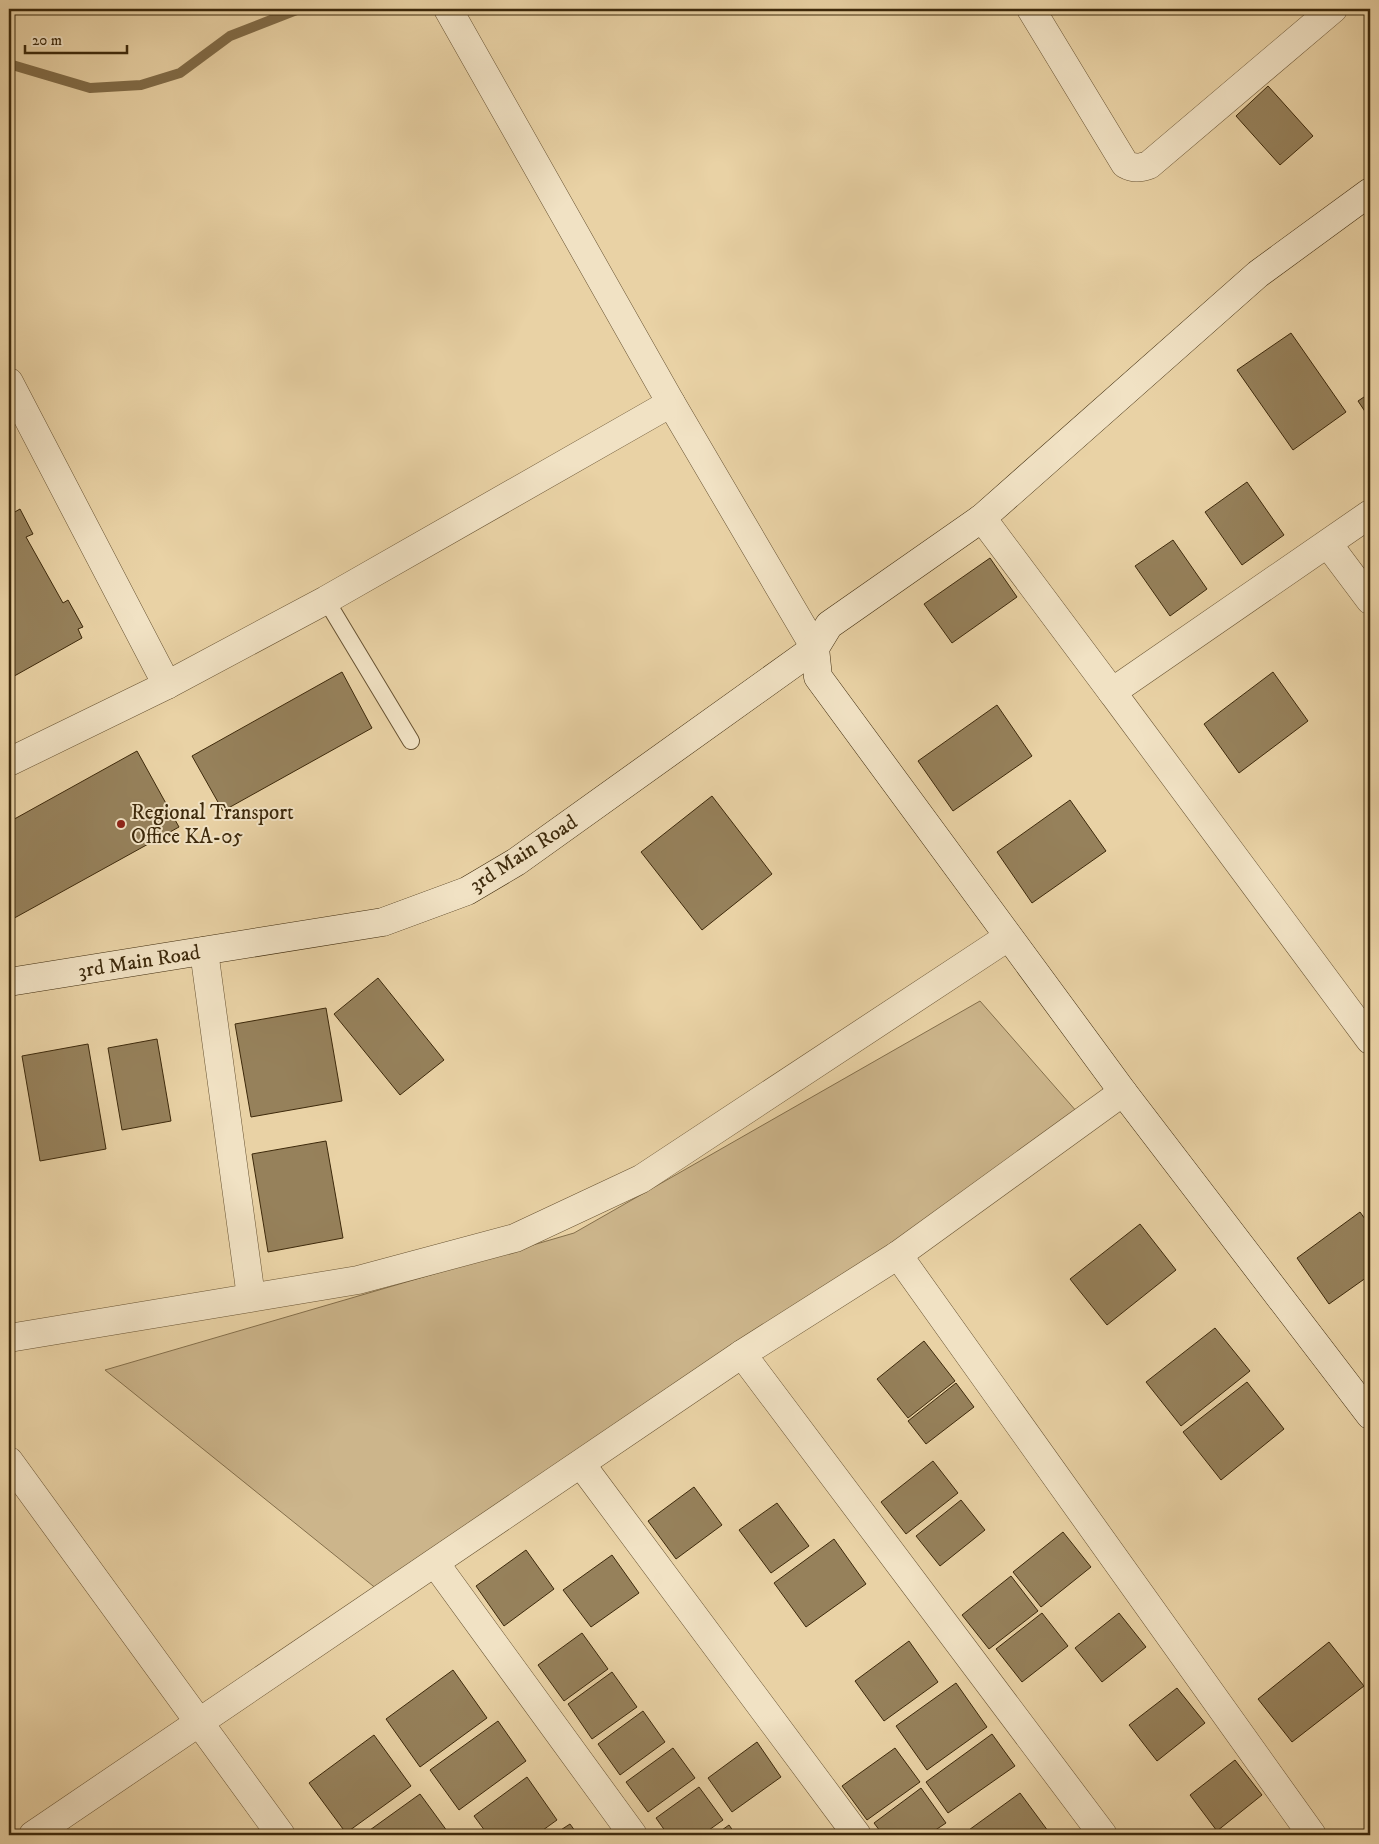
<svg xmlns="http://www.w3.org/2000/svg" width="1379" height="1844" viewBox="0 0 1379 1844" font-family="'IM FELL DW Pica',serif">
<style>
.green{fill:#ccb58b;stroke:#846f4b}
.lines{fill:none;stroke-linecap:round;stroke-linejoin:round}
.stream{stroke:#816c48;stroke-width:10}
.building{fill:#96815b;stroke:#3d290b}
.lane-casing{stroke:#685332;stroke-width:18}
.street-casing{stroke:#685332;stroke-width:29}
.secondary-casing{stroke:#3d290b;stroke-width:29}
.lane{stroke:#f1e2c4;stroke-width:16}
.street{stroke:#f1e2c4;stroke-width:28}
.secondary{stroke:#f1e2c4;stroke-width:28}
.poi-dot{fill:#8f2418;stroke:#f1e2c4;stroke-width:2}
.labels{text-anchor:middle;stroke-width:4;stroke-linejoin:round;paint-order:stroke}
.poi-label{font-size:21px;fill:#3d290b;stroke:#f1e2c4;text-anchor:start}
.street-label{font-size:21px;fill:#3d290b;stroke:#f1e2c4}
</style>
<rect width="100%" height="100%" fill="#e9d2a5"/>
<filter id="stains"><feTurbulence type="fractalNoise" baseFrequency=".004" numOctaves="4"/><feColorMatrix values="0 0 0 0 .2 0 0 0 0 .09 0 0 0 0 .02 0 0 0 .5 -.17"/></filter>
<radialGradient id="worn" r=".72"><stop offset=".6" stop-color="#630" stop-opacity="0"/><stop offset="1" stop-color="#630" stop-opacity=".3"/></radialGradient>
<polygon class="green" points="980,1001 1091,1128 383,1594 105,1370 574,1233"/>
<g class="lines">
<polyline class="stream" points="9,64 90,88 141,85 180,73 230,36 299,9"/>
</g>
<g class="building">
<polygon points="1268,86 1313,136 1280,165 1236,116"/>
<polygon points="1291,333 1346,412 1293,450 1237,370"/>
<polygon points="1370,393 1370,419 1358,401"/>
<polygon points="1247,482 1284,535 1242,565 1205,512"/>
<polygon points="9,505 13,513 20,509 33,534 26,537 63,603 68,600 83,627 78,629 82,638 9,679"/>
<polygon points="1173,540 1207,589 1170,616 1135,566"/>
<polygon points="990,558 1017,597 952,643 924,604"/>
<polygon points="342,672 372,728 223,811 192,756"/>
<polygon points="1273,672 1308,721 1239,773 1204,724"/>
<polygon points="997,705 1032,756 953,811 918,761"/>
<polygon points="137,751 179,827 9,921 9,822"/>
<polygon points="712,796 772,874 702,930 641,852"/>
<polygon points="1070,800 1106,851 1032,903 997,852"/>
<polygon points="378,978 444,1060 400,1095 334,1014"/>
<polygon points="326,1008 342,1101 251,1117 235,1024"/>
<polygon points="157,1039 171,1121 122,1130 108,1048"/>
<polygon points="88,1044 106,1149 40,1161 22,1056"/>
<polygon points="326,1141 343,1238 268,1252 252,1154"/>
<polygon points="1360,1212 1370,1226 1370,1275 1329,1304 1297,1258"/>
<polygon points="1140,1224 1176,1270 1107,1325 1070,1279"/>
<polygon points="1215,1328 1250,1371 1181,1426 1146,1382"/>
<polygon points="924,1341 955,1381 908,1418 877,1379"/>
<polygon points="1247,1382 1284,1429 1221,1480 1183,1432"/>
<polygon points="956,1383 974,1407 926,1444 908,1421"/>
<polygon points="933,1461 958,1493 906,1534 881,1502"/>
<polygon points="694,1487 722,1525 676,1559 648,1521"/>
<polygon points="961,1500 985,1530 940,1566 916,1536"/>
<polygon points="777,1503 809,1546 771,1573 739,1530"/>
<polygon points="1063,1532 1091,1567 1041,1607 1013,1572"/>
<polygon points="834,1539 866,1584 806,1627 774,1583"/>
<polygon points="526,1550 554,1589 504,1626 476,1586"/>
<polygon points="612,1555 639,1593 591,1627 563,1590"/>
<polygon points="1011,1576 1038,1611 989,1649 962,1615"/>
<polygon points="1042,1613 1068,1646 1022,1682 996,1649"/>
<polygon points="1119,1613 1146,1647 1102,1682 1075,1648"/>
<polygon points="582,1633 608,1669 564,1701 538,1665"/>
<polygon points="909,1641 938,1682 884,1721 855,1681"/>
<polygon points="1329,1642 1364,1686 1292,1742 1258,1699"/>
<polygon points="453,1670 487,1718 420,1767 386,1719"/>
<polygon points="612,1672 637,1707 592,1739 568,1704"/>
<polygon points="956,1683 987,1727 927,1770 896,1726"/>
<polygon points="1177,1688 1205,1723 1157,1761 1129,1725"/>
<polygon points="643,1711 665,1742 620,1775 598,1744"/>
<polygon points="498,1721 526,1761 459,1810 430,1770"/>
<polygon points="992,1734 1015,1766 948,1813 926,1782"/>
<polygon points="374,1735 411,1786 346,1833 309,1783"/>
<polygon points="757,1742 781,1777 732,1812 708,1778"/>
<polygon points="673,1748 695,1778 648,1812 626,1782"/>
<polygon points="895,1748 920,1782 867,1820 842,1786"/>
<polygon points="1235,1760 1262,1795 1217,1831 1190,1795"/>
<polygon points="527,1777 557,1820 536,1835 488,1835 474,1816"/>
<polygon points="699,1787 723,1820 702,1835 668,1835 656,1818"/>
<polygon points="921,1788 946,1823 928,1835 883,1835 874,1823"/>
<polygon points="1020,1793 1051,1835 962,1835"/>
<polygon points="420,1794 450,1835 363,1835"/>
<polygon points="570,1824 578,1835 553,1835"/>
<polygon points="729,1825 736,1835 715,1835"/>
</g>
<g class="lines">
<defs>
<polyline id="lane" points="326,600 411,741"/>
<g id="street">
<polyline points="448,9 671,403 815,648"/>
<path d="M1031 9 1125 164C1134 169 1140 168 1149 165L1333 9"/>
<polyline points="9,382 167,685 9,762"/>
<polyline points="982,518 1112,692 1370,514"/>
<polyline points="1328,544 1370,600"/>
<polyline points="167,685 326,600 671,403"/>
<polyline points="1112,692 1370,1040"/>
<polyline points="204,951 251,1297"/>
<polyline points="898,1255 1312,1835"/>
<polyline points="9,1338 358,1280 515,1238 641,1179 1008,937"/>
<polyline points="742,1354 1103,1835"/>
<polyline points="9,1461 281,1835"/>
<polyline points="581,1464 857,1835"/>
<polyline points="435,1563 633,1835"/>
<polyline points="33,1835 742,1354 898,1255 1123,1092"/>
</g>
<g id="secondary">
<polyline points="1370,192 1258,274 982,518 829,625 815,648 818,677 1123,1092 1370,1415"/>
<polyline points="9,982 383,922 467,891 516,862 815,648"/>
</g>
</defs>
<use href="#lane" class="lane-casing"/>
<use href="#street" class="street-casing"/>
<use href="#secondary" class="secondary-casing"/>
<use href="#lane" class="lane"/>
<use href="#street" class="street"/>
<use href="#secondary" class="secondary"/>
</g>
<circle class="poi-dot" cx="121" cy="824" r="5"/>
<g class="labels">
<g class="poi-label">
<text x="131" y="819">Regional Transport<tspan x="131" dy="24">Office KA-05</tspan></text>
</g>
<g class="street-label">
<text transform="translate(523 853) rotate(-33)" y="7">3rd Main Road</text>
<text transform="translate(139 961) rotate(-9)" y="7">3rd Main Road</text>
</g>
</g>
<rect width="1379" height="1844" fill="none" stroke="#e9d2a5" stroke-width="30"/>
<rect x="10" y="10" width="1359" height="1824" fill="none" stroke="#3d290b" stroke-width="2.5"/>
<rect x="15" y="15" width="1349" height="1814" fill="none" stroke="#3d290b"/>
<path d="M25 45v8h102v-8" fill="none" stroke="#3d290b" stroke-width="2.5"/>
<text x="32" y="45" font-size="15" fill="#3d290b" stroke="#f1e2c4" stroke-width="4" paint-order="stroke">20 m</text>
<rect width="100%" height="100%" filter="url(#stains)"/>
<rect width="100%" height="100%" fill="url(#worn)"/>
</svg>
